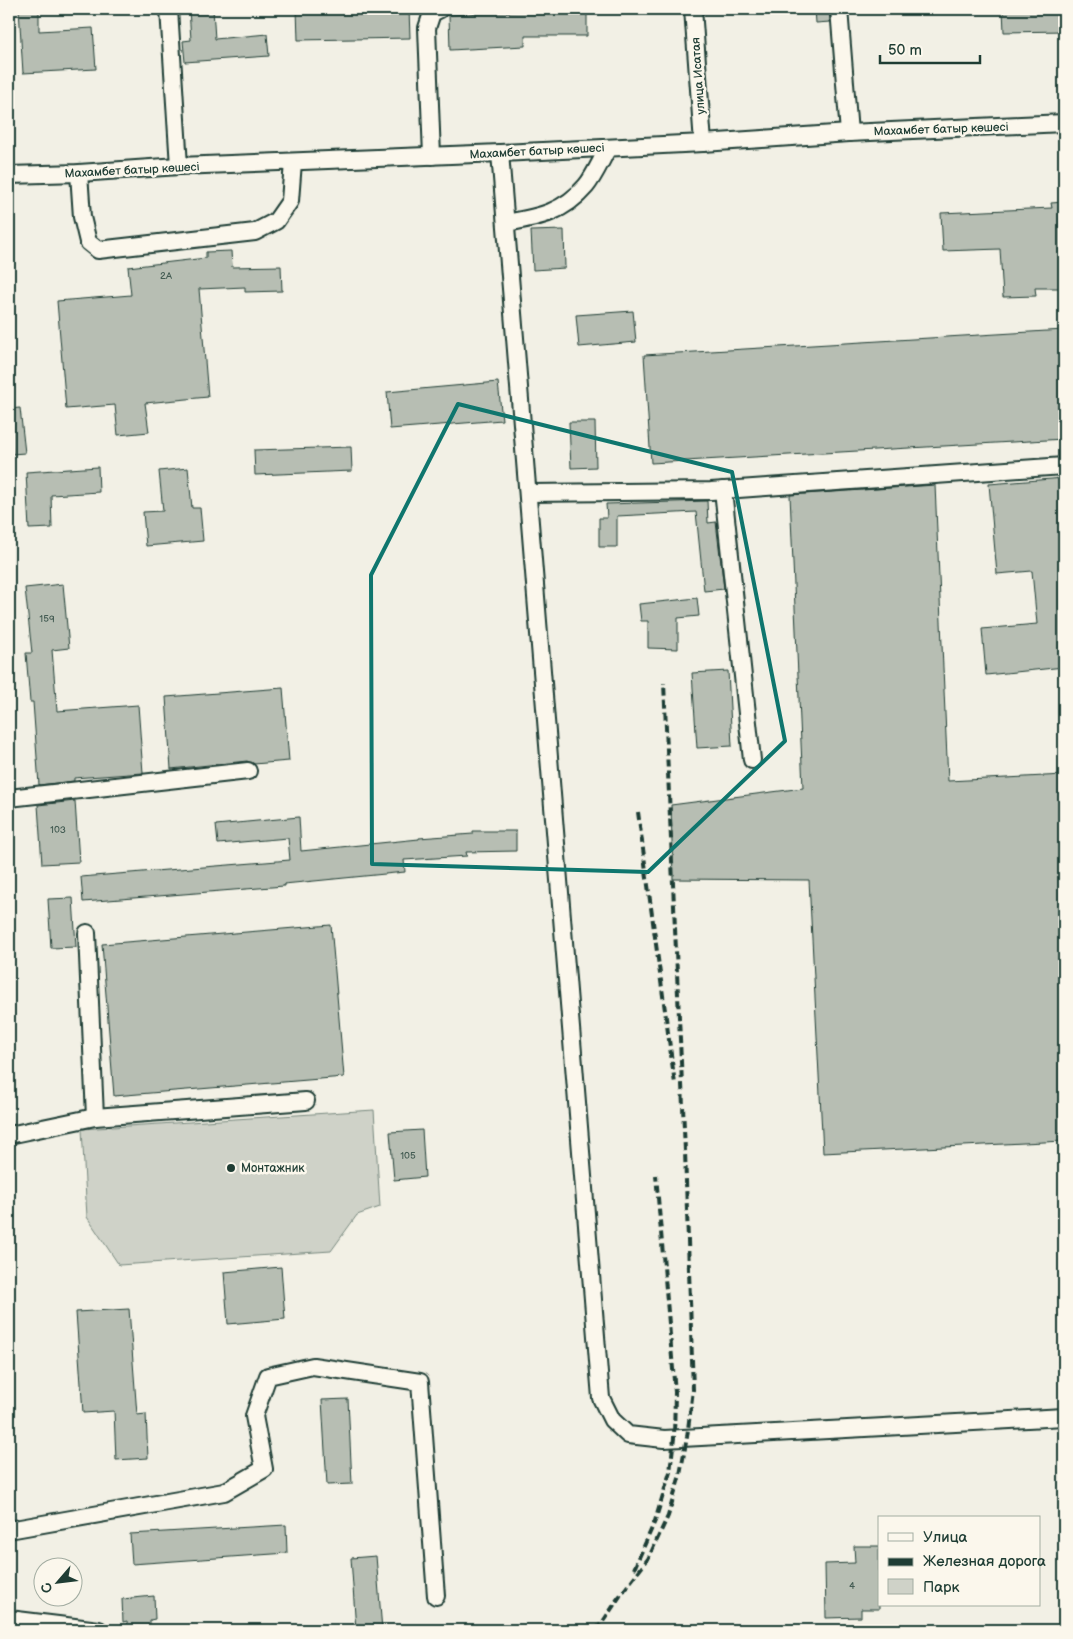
<svg xmlns="http://www.w3.org/2000/svg" width="1073" height="1639" viewBox="0 0 1073 1639" font-family="'Balsamiq Sans',sans-serif">
<style>
.green{fill:#cfd2c8;stroke:#77887e}
.building{fill:#b7beb3;stroke:#1f3d34}
.lines{fill:none;stroke-linecap:round;stroke-linejoin:round}
.minor-casing{stroke:#1f3d34;stroke-width:20}
.minor{stroke:#fbf7ec;stroke-width:16}
.rail{stroke:#1f3d34;stroke-width:4;stroke-dasharray:8 4;stroke-linecap:butt}
.marked{fill:none;stroke:#0f766e;stroke-width:4;stroke-linejoin:round}
.poi-dot{fill:#1f3d34;stroke:#fbf7ec;stroke-width:2}
.labels{text-anchor:middle;stroke-width:5;stroke-linejoin:round;paint-order:stroke}
.number-label{font-size:10px;fill:#455d54}
.street-label{font-size:12px;fill:#1f3d34;stroke:#fbf7ec}
.poi-label{font-size:12px;fill:#1f3d34;stroke:#fbf7ec;text-anchor:start}
</style>
<rect width="100%" height="100%" fill="#f2f0e5"/>
<filter id="ink" filterUnits="userSpaceOnUse"><feTurbulence type="fractalNoise" baseFrequency=".02" numOctaves="2"/><feDisplacementMap in="SourceGraphic" scale="10" xChannelSelector="R" yChannelSelector="G"/><feConvolveMatrix kernelMatrix="1 2 1 2 8 2 1 2 1" color-interpolation-filters="sRGB"/></filter>
<g filter="url(#ink)">
<polygon class="green" points="374,1110 380,1207 357,1215 331,1251 119,1265 87,1217 82,1129"/>
<g class="building">
<polygon points="19,9 39,9 39,31 93,28 96,69 23,73"/>
<polygon points="189,9 213,9 215,39 267,34 269,56 185,62 183,41 191,40"/>
<polygon points="297,9 409,9 410,38 298,40"/>
<polygon points="527,9 587,9 587,36 525,36 525,46 450,50 449,15 527,11"/>
<polygon points="815,9 829,9 830,22 816,23"/>
<polygon points="1003,9 1064,9 1064,31 1004,32"/>
<polygon points="1064,202 1064,288 1035,288 1036,296 1003,297 1000,249 943,251 941,213 1052,208 1051,203"/>
<polygon points="564,230 565,268 533,270 531,231"/>
<polygon points="231,251 232,267 281,266 282,291 245,292 245,287 199,289 208,397 145,403 149,432 118,435 115,405 66,409 57,301 131,295 128,267 206,258 206,252"/>
<polygon points="633,311 636,342 579,347 576,315"/>
<polygon points="1064,330 1064,439 651,463 644,355"/>
<polygon points="498,382 502,420 390,429 387,392"/>
<polygon points="20,408 25,453 12,454 9,409"/>
<polygon points="569,422 595,422 596,467 571,468"/>
<polygon points="351,447 352,471 255,475 254,450"/>
<polygon points="98,467 99,492 51,495 52,528 29,529 26,472"/>
<polygon points="188,468 192,508 200,508 203,541 146,546 143,512 163,511 159,471"/>
<polygon points="1064,478 1064,667 986,675 982,629 1037,624 1032,571 997,574 989,484"/>
<polygon points="935,485 948,781 1064,775 1064,1141 823,1153 809,880 673,879 671,805 803,788 790,495"/>
<polygon points="707,501 708,523 716,522 724,589 704,591 696,512 617,516 617,547 599,547 599,518 607,518 606,504"/>
<polygon points="63,584 69,648 52,650 57,711 138,705 143,773 74,778 74,781 39,785 33,702 30,702 26,653 32,653 25,588"/>
<polygon points="697,598 699,616 678,618 678,649 648,648 648,621 641,621 639,604"/>
<polygon points="728,671 732,746 697,748 692,673"/>
<polygon points="283,688 289,761 254,764 247,761 171,769 166,697"/>
<polygon points="75,801 79,862 42,864 38,805"/>
<polygon points="299,817 301,851 419,839 419,838 473,834 473,831 516,831 516,851 466,852 467,856 404,860 405,872 284,884 284,886 83,902 81,877 290,860 288,838 218,844 216,825"/>
<polygon points="73,898 76,947 51,948 48,899"/>
<polygon points="331,925 344,1077 114,1096 102,944"/>
<polygon points="422,1130 425,1177 394,1180 390,1132"/>
<polygon points="281,1267 285,1319 228,1324 224,1272"/>
<polygon points="129,1309 137,1415 146,1414 148,1458 116,1460 114,1411 83,1413 76,1312"/>
<polygon points="348,1399 352,1484 327,1485 322,1400"/>
<polygon points="286,1525 287,1553 132,1564 130,1534"/>
<polygon points="854,1546 879,1546 879,1609 861,1609 861,1617 826,1618 825,1564 855,1563"/>
<polygon points="376,1556 382,1630 356,1630 351,1558"/>
<polygon points="154,1596 155,1619 150,1620 150,1630 128,1630 127,1621 123,1622 122,1599"/>
</g>
<g class="lines">
<defs>
<g id="minor">
<polyline points="169,9 179,166"/>
<polyline points="693,9 703,143"/>
<polyline points="839,9 849,133"/>
<polyline points="500,153 601,1398 612,1420 628,1435 664,1439 1064,1417"/>
<polyline points="432,156 427,28 432,13 440,9"/>
<polyline points="79,173 82,217 88,242 98,250 255,232 276,221 290,201 293,162"/>
<polyline points="9,175 79,173 179,166 500,153 703,143 849,133 1064,123"/>
<path d="M506 223C539 217 563 213 586 186 595 175 601 160 608 148"/>
<polyline points="723,490 752,760"/>
<polyline points="529,493 711,491 1064,466"/>
<polyline points="9,798 248,771"/>
<polyline points="87,933 95,1117"/>
<polyline points="9,1135 95,1117 306,1101"/>
<polyline points="9,1530 224,1492 264,1469 254,1416 268,1376 313,1366 420,1382 436,1596"/>
<polyline points="9,1619 99,1630"/>
</g>
</defs>
<use href="#minor" class="minor-casing"/>
<use href="#minor" class="minor"/>
<g class="rail">
<polyline points="638,812 675,1084"/>
<polyline points="634,1569 655,1521 670,1472 674,1438 675,1392 656,1175"/>
<polyline points="616,1601 648,1559 668,1516 680,1475 687,1437 693,1390 685,1151 664,683"/>
<polyline points="595,1630 602,1623 620,1596"/>
</g>
</g>
</g>
<path class="marked" d="M458 404 732 472 785 741 648 872 372 864 371 575Z"/>
<circle class="poi-dot" cx="231" cy="1168" r="5"/>
<g class="labels">
<g class="number-label">
<text x="166" y="279">2А</text>
<text x="47" y="622">159</text>
<text x="58" y="833">103</text>
<text x="408" y="1159">105</text>
<text x="852" y="1589">4</text>
</g>
<g class="street-label">
<text transform="translate(698 76) rotate(-94)" y="4">улица Исатая</text>
<text transform="translate(941 129) rotate(-2)" y="4">Махамбет батыр көшесі</text>
<text transform="translate(537 151) rotate(-3)" y="4">Махамбет батыр көшесі</text>
<text transform="translate(132 170) rotate(-3)" y="4">Махамбет батыр көшесі</text>
</g>
<g class="poi-label">
<text x="241" y="1172">Монтажник</text>
</g>
</g>
<rect width="1073" height="1639" fill="none" stroke="#fbf7ec" stroke-width="30"/>
<rect x="15" y="15" width="1043" height="1609" fill="none" stroke="#1f3d34" stroke-width="2" filter="url(#ink)"/>
<rect x="878" y="1516" width="162" height="90" fill="#fbf7ec" stroke="#a3ada2"/>
<rect x="888" y="1533" width="25" height="8" fill="#fbf7ec" stroke="#a3ada2"/>
<text x="923" y="1542" font-size="15" fill="#1f3d34">Улица</text>
<rect x="888" y="1558" width="25" height="8" fill="#1f3d34" stroke="#a3ada2"/>
<text x="923" y="1566" font-size="15" fill="#1f3d34">Железная дорога</text>
<rect x="888" y="1579" width="25" height="15" fill="#cfd2c8" stroke="#a3ada2"/>
<text x="923" y="1592" font-size="15" fill="#1f3d34">Парк</text>
<g transform="translate(58 1582) rotate(242)"><circle r="24" fill="#fbf7ec" stroke="#a3ada2"/>
<path d="M0-4L9 19L0 12L-9 19Z" fill="#1f3d34"/>
<text y="-8" font-size="14" font-weight="bold" text-anchor="middle" fill="#1f3d34">С</text>
</g>
<path d="M880 55v8h100v-8" fill="none" stroke="#1f3d34" stroke-width="2.5"/>
<text x="888" y="55" font-size="15" fill="#1f3d34" stroke="#fbf7ec" stroke-width="4" paint-order="stroke">50 m</text>
</svg>
